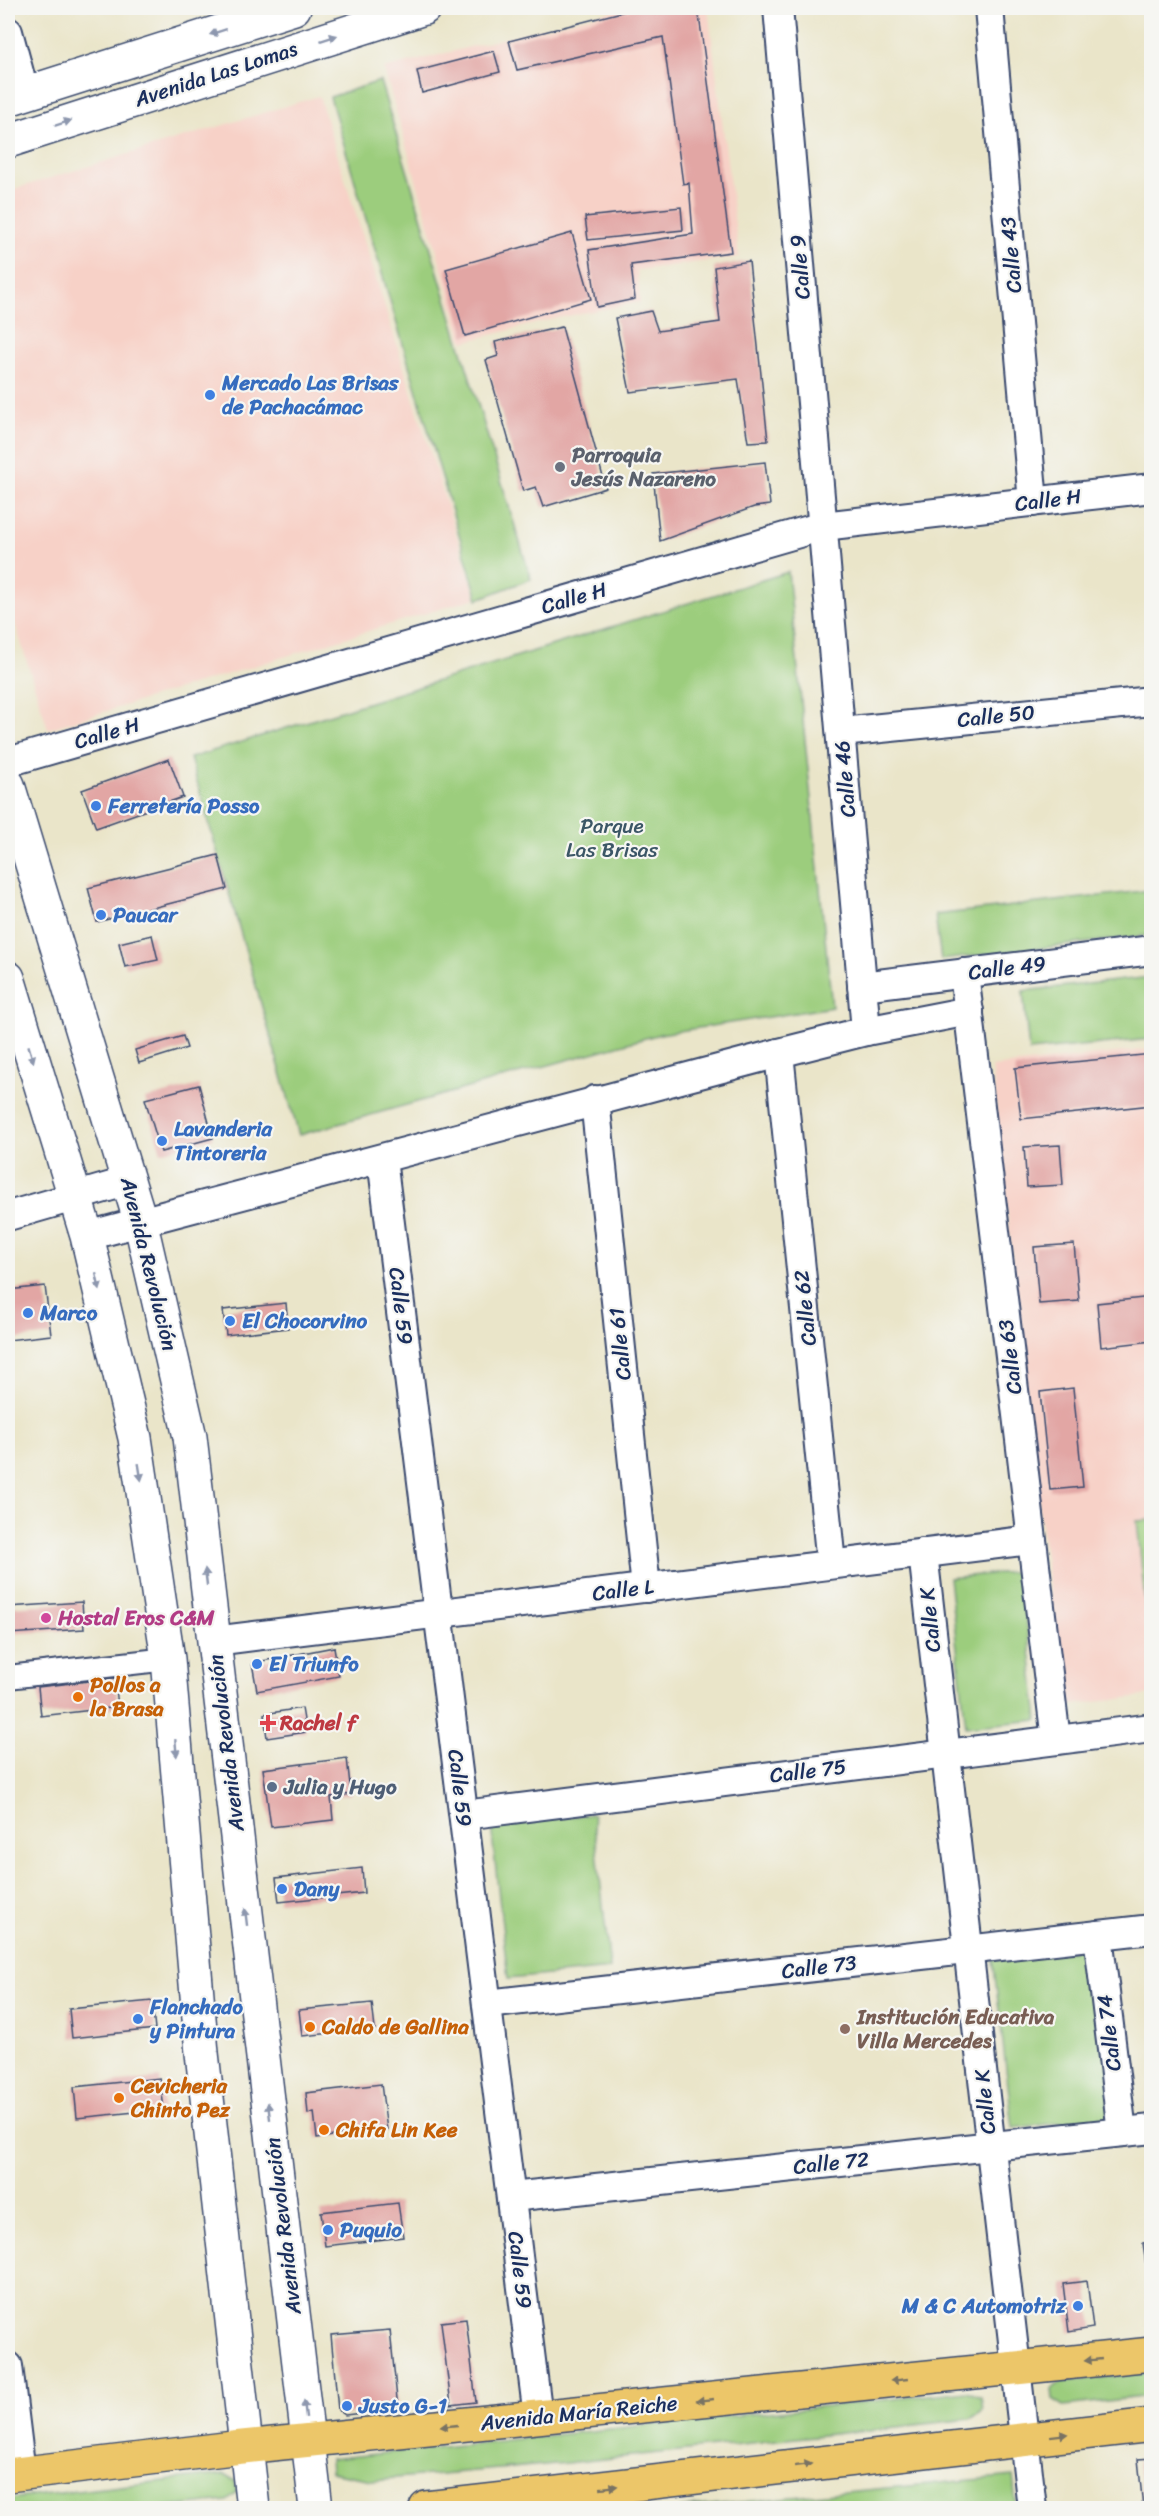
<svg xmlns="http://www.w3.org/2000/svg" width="1159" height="2516" viewBox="0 0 1159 2516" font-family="Sriracha,sans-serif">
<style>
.built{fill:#f7d1c7}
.green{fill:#9ccd7d;stroke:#5c7e6e;stroke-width:1.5}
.building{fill:#e2a6a4}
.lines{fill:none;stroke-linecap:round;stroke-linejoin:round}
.pedestrian-casing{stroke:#3a4a6e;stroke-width:26}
.minor-casing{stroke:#3a4a6e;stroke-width:32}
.tertiary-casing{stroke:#3a4a6e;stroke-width:36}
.primary-casing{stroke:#3a4a6e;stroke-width:36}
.pedestrian{stroke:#fff;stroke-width:22}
.minor{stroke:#fff;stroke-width:28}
.tertiary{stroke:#fff;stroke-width:33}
.primary{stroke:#ecc669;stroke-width:33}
.oneway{fill:#8d97ae}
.oneway2{fill:#797363}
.shop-dot{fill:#3f7fe0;stroke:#f6f6f2;stroke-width:2}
.worship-dot{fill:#6b7280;stroke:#f6f6f2;stroke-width:2}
.hotel-dot{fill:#d1479c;stroke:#f6f6f2;stroke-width:2}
.food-dot{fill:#e8710a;stroke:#f6f6f2;stroke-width:2}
.health-dot{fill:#e0444e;stroke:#f6f6f2;stroke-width:2}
.service-dot{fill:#5c6f8a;stroke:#f6f6f2;stroke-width:2}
.education-dot{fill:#8d6e63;stroke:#f6f6f2;stroke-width:2}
.labels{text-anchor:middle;stroke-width:4.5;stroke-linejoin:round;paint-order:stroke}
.street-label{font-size:21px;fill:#1b2f5e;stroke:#f6f6f2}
.shop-label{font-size:21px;font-weight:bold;fill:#366cbe;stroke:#f6f6f2;text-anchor:start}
.worship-label{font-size:21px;font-weight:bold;fill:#5b616d;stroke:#f6f6f2;text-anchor:start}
.park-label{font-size:21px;fill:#3b5666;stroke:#f6f6f2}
.hotel-label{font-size:21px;font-weight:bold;fill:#b23c85;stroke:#f6f6f2;text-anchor:start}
.food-label{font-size:21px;font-weight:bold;fill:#c56008;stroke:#f6f6f2;text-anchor:start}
.health-label{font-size:21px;font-weight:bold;fill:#be3a42;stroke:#f6f6f2;text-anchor:start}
.service-label{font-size:21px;font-weight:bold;fill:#4e5e75;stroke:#f6f6f2;text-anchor:start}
.education-label{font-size:21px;font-weight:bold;fill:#785e54;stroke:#f6f6f2;text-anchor:start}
</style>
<rect width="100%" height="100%" fill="#f6f6f2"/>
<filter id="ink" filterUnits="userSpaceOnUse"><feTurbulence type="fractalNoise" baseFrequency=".0167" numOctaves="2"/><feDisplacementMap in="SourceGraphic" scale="12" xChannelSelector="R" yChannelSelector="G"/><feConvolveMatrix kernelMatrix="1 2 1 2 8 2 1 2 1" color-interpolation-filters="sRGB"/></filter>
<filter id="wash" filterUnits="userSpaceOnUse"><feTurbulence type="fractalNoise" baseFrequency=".008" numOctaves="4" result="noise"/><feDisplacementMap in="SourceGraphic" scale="24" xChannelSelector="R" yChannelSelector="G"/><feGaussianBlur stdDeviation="1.35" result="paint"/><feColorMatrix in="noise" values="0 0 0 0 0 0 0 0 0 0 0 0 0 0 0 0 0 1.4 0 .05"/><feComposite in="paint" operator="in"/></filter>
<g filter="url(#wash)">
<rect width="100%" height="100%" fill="#eae5c9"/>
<g class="built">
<polygon points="623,8 708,8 739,257 637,270 640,302 557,318 463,342 384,69"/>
<polygon points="319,96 476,598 48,729 8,601 8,191"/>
<polygon points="1151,1049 1151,1695 1063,1706 1034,1466 992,1067"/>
</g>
<g class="green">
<polygon points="380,81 531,579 478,599 330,97"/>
<polygon points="788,572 832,1007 660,1034 299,1135 190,758"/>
<polygon points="1151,890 1151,935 941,960 935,915"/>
<polygon points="1151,977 1151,1039 1029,1051 1023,991"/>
<polygon points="1151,1520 1152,1623 1147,1623 1137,1521"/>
<polygon points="1021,1571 1038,1720 966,1727 949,1578"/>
<polygon points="593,1814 610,1969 508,1979 491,1825"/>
<polygon points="1101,1947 1121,2116 1013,2128 993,1959"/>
<polygon points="1151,2372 1151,2396 1064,2406 1053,2399 1052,2389 1061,2382"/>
<polygon points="967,2391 981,2397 983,2411 970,2419 567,2463 372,2480 331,2472 330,2459"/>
<polygon points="225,2474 236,2481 237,2493 227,2501 160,2508 8,2508 8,2499"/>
<polygon points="1013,2476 1016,2508 678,2508"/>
</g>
<g id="blocks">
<g class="building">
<polygon points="637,8 698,8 731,252 631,265 635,299 597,307 589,250 693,234 689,183 683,184 663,37 517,70 509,41"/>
<polygon points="494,51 500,72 422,93 417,71"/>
<polygon points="681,207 683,230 588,240 585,217"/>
<polygon points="572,233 591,299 465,336 446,269"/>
<polygon points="749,261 768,441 748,442 738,379 630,392 615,318 651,311 658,331 720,322 714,267"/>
<polygon points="562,327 606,488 543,507 536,487 523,491 486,360 498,356 495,342"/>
<polygon points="765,462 770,505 754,507 660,541 653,474"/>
<polygon points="169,759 183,797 96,828 82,790"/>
<polygon points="218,855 227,889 97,922 88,888"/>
<polygon points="152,935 158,960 125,967 119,943"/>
<polygon points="183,1036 187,1048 139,1063 135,1050"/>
<polygon points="1152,1054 1152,1105 1021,1119 1015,1068"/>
<polygon points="199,1085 213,1138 161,1152 145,1099"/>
<polygon points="1060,1145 1063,1185 1027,1187 1024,1147"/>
<polygon points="1074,1244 1079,1301 1039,1304 1034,1247"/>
<polygon points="45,1286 51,1335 8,1340 8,1290"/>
<polygon points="1152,1297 1152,1341 1101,1347 1097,1303"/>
<polygon points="286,1303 288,1328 226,1335 223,1310"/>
<polygon points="1073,1388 1083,1487 1050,1490 1040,1392"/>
<polygon points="82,1602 84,1629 8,1634 8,1607"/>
<polygon points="334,1647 339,1676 257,1691 252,1663"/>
<polygon points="115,1678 118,1707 41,1716 38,1687"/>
<polygon points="302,1708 306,1732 267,1738 264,1714"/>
<polygon points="347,1758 351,1794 331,1797 333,1820 271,1827 263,1769"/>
<polygon points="362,1868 364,1893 279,1902 276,1878"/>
<polygon points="152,2001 155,2029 72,2038 69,2009"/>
<polygon points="372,2003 375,2029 302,2036 299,2010"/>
<polygon points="160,2078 164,2109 77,2118 74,2087"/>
<polygon points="381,2084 387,2130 317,2138 314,2112 308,2114 306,2093"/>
<polygon points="398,2203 403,2237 325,2246 321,2212"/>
<polygon points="1152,2242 1152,2296 1150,2296 1143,2243"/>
<polygon points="1087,2281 1093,2328 1069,2332 1063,2284"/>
<polygon points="466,2319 476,2402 451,2405 441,2322"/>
<polygon points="390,2330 398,2409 345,2415 338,2410 331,2335"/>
<polygon points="1152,2458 1152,2508 1143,2508 1138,2459"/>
</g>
</g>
</g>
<g filter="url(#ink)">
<use href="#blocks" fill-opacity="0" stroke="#3a4a6e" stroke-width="1.5"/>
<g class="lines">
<defs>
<polyline id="pedestrian" points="8,1677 168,1659"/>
<g id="minor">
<polyline points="778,8 866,1031"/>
<polyline points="989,8 1033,502"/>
<polyline points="8,32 25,95"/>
<polyline points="841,732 1152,701"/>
<polyline points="8,762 823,526 1152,488"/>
<polyline points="964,973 1056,1740"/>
<polyline points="862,986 1152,950"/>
<polyline points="779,1053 831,1564"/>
<polyline points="595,1100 646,1588"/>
<polyline points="382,1159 538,2417"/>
<polyline points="8,1216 129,1181"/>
<polyline points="87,1236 779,1053 866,1031 969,1011"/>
<polyline points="923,1553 1032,2508"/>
<polyline points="214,1641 1031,1540"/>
<polyline points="464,1815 1152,1728"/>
<polyline points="1098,1935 1122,2132"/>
<polyline points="487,2004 1152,1929"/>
<polyline points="511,2197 1152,2129"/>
<polyline points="8,2366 21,2473"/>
</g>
<g id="tertiary">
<polyline points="8,99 294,8"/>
<polyline points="8,141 424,8"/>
<polyline points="8,785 140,1220 190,1437 316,2508"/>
<polyline points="8,978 87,1236 135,1438 168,1659 202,2053 253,2508"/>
</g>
<g id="primary">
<polyline points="8,2475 233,2448 1152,2354"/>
<polyline points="426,2508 1152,2425"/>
</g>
</defs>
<use href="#pedestrian" class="pedestrian-casing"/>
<use href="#minor" class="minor-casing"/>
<use href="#tertiary" class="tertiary-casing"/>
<use href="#primary" class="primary-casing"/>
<use href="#pedestrian" class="pedestrian"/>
<use href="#minor" class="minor"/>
<use href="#tertiary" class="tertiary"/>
<use href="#primary" class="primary"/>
</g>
<defs><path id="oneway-solid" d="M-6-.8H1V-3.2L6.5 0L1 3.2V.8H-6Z" transform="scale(1.5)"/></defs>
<g class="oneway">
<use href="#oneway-solid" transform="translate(218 32) rotate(162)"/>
<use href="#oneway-solid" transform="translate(329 38) rotate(-18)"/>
<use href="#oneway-solid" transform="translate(63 123) rotate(-18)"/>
<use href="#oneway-solid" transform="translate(31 1054) rotate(73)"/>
<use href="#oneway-solid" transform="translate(98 1282) rotate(77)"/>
<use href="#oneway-solid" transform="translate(140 1472) rotate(81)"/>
<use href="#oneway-solid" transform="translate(206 1577) rotate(-97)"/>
<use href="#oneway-solid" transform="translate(176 1748) rotate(85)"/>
<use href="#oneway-solid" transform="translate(246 1917) rotate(-97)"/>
<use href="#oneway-solid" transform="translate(269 2111) rotate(-97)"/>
<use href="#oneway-solid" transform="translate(305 2409) rotate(-97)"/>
</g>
<g class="oneway2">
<use href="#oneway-solid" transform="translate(1093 2360) rotate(174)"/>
<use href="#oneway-solid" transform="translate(899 2380) rotate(174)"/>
<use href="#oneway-solid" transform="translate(705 2400) rotate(174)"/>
<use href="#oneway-solid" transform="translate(449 2426) rotate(174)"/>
<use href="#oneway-solid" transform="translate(1059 2435) rotate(-7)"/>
<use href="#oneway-solid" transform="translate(803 2465) rotate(-7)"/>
<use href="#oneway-solid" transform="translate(609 2487) rotate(-7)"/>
</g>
</g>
<g class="shop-dot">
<circle cx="210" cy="395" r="6"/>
<circle cx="96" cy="806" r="6"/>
<circle cx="101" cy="915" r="6"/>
<circle cx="162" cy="1141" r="6"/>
<circle cx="28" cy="1313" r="6"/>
<circle cx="230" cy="1321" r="6"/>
<circle cx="257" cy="1664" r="6"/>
<circle cx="282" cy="1889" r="6"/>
<circle cx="138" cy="2019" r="6"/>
<circle cx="328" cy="2230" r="6"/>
<circle cx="1078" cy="2306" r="6"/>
<circle cx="347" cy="2406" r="6"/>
</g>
<circle class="worship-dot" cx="560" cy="467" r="6"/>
<circle class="hotel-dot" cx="46" cy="1618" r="6"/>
<g class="food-dot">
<circle cx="78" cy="1697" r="6"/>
<circle cx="310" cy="2027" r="6"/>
<circle cx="119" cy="2098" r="6"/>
<circle cx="324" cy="2130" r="6"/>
</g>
<path class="health-dot" d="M265 1714h6v6h6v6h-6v6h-6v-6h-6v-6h6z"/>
<circle class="service-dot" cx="272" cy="1787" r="6"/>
<circle class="education-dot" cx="845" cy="2029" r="6"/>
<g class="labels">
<g class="street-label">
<text transform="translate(216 74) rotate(-18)" y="7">Avenida Las Lomas</text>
<text transform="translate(1011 255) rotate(-95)" y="7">Calle 43</text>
<text transform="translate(800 267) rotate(-95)" y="7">Calle 9</text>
<text transform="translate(1048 500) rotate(-7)" y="7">Calle H</text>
<text transform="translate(574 598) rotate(-16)" y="7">Calle H</text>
<text transform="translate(996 716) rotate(-6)" y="7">Calle 50</text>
<text transform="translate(107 733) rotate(-16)" y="7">Calle H</text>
<text transform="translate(845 779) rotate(-95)" y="7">Calle 46</text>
<text transform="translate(1007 968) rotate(-7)" y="7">Calle 49</text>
<text transform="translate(149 1264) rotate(76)" y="7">Avenida Revolución</text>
<text transform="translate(401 1306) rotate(83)" y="7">Calle 59</text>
<text transform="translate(805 1308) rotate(-96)" y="7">Calle 62</text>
<text transform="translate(620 1344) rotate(-96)" y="7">Calle 61</text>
<text transform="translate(1010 1357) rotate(-97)" y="7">Calle 63</text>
<text transform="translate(623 1590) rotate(-7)" y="7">Calle L</text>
<text transform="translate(930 1620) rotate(-96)" y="7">Calle K</text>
<text transform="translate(226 1743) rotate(-97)" y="7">Avenida Revolución</text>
<text transform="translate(808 1771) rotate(-7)" y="7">Calle 75</text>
<text transform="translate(460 1788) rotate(83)" y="7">Calle 59</text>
<text transform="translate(819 1967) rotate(-7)" y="7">Calle 73</text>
<text transform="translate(1109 2033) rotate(-97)" y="7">Calle 74</text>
<text transform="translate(985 2102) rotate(-96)" y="7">Calle K</text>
<text transform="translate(831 2163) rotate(-6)" y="7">Calle 72</text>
<text transform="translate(283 2226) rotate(-97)" y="7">Avenida Revolución</text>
<text transform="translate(520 2270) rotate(83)" y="7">Calle 59</text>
<text transform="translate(579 2413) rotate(-6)" y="7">Avenida María Reiche</text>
</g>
<g class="shop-label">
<text x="222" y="390">Mercado Las Brisas<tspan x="222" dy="24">de Pachacámac</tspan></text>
<text x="108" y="813">Ferretería Posso</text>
<text x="113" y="922">Paucar</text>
<text x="174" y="1136">Lavanderia<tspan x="174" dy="24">Tintoreria</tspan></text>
<text x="40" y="1320">Marco</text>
<text x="242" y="1328">El Chocorvino</text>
<text x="269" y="1671">El Triunfo</text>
<text x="294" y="1896">Dany</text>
<text x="150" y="2014">Flanchado<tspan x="150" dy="24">y Pintura</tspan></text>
<text x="340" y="2237">Puquio</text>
<text x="1066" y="2313" text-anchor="end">M &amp; C Automotriz</text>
<text x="359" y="2413">Justo G-1</text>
</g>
<g class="worship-label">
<text x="572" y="462">Parroquia<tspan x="572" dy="24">Jesús Nazareno</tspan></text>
</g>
<g class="park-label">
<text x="612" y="833">Parque<tspan x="612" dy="24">Las Brisas</tspan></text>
</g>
<g class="hotel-label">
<text x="58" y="1625">Hostal Eros C&amp;M</text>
</g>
<g class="food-label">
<text x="90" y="1692">Pollos a<tspan x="90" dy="24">la Brasa</tspan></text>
<text x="322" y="2034">Caldo de Gallina</text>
<text x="131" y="2093">Cevicheria<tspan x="131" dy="24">Chinto Pez</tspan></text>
<text x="336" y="2137">Chifa Lin Kee</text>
</g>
<g class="health-label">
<text x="280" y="1730">Rachel f</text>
</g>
<g class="service-label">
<text x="284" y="1794">Julia y Hugo</text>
</g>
<g class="education-label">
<text x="857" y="2024">Institución Educativa<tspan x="857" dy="24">Villa Mercedes</tspan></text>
</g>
</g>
<rect width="1159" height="2516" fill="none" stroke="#f6f6f2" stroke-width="30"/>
</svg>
